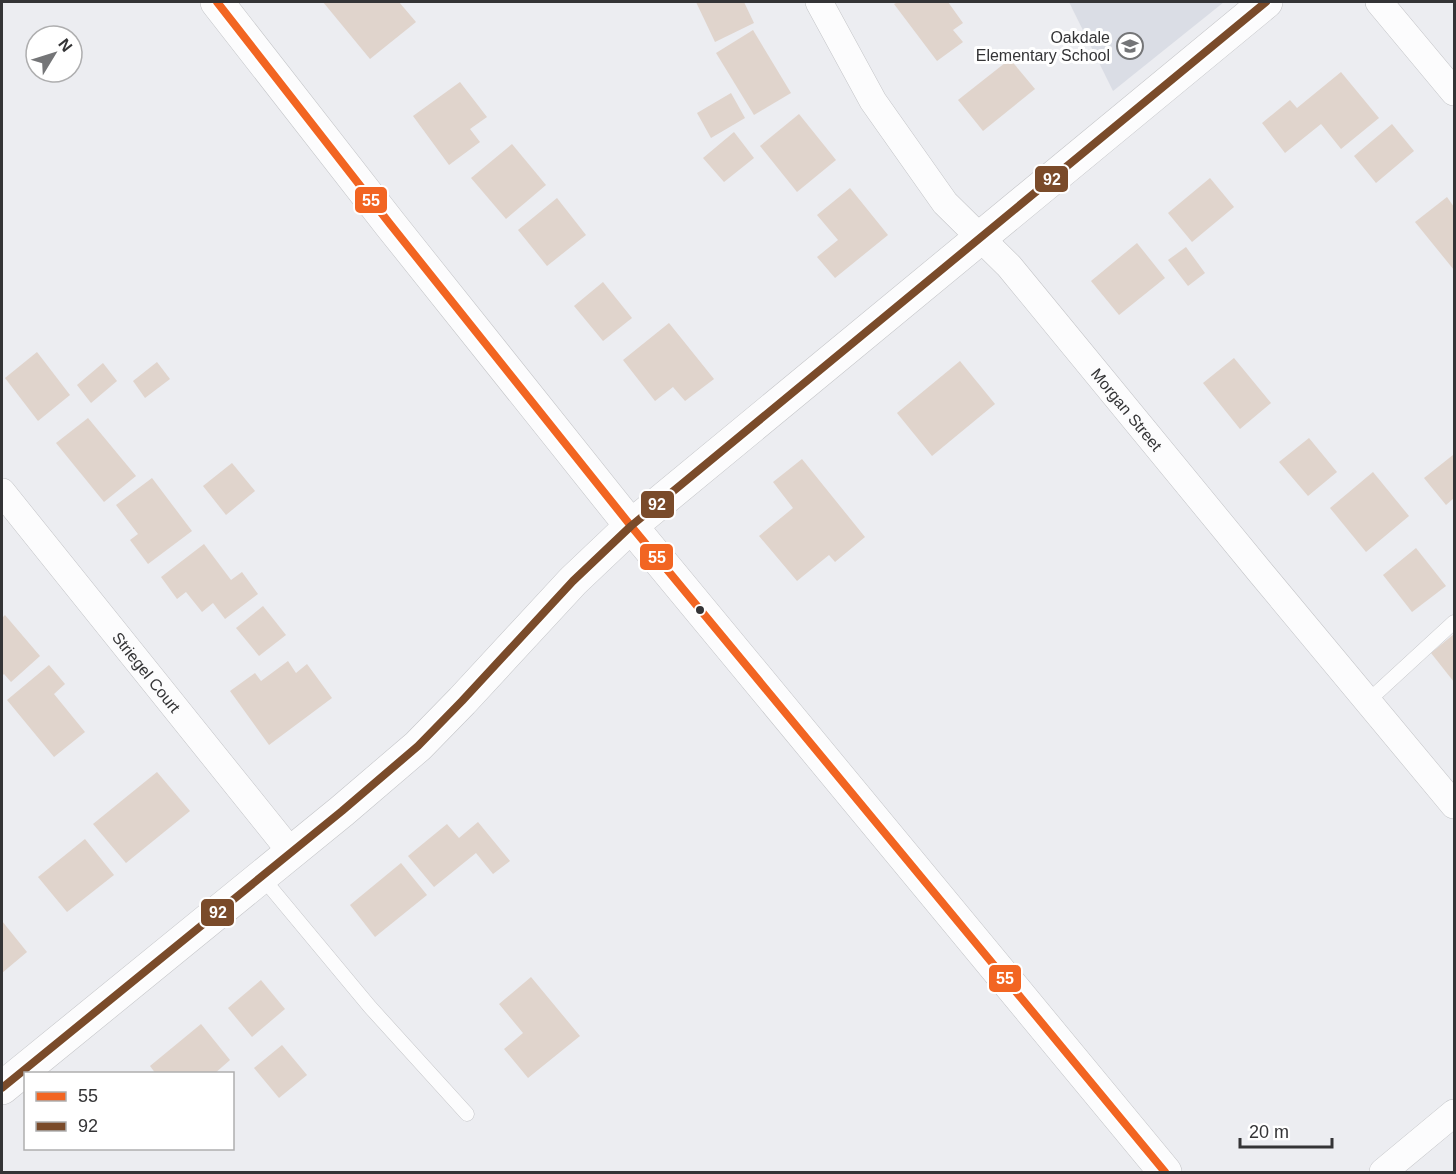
<svg xmlns="http://www.w3.org/2000/svg" width="1456" height="1174" viewBox="0 0 1456 1174" font-family="Arial,sans-serif">
<style>
.built{fill:#dadde5}
.building{fill:#e0d4cc}
.lines{fill:none;stroke-linecap:round;stroke-linejoin:round}
.lane-casing{stroke:#c3c4c7;stroke-width:15}
.street-casing{stroke:#c3c4c7;stroke-width:28}
.secondary-casing{stroke:#c3c4c7;stroke-width:34}
.lane{stroke:#fcfcfd;stroke-width:14}
.street{stroke:#fcfcfd;stroke-width:27}
.secondary{stroke:#fcfcfd;stroke-width:33}
.bus-1-casing{stroke:#fff;stroke-width:12}
.bus-2-casing{stroke:#fff;stroke-width:12}
.bus-1{stroke:#f26522;stroke-width:8}
.bus-2{stroke:#7a4b2a;stroke-width:8}
.bus-dot{fill:#343436;stroke:#fff;stroke-width:2}
.labels{text-anchor:middle;stroke-width:6;stroke-linejoin:round;paint-order:stroke}
.poi-label{font-size:16px;fill:#343436;stroke:#fff;text-anchor:end}
.street-label{font-size:16px;fill:#343436;stroke:#fff}
.line-badge{stroke:#fff;stroke-width:2}
.badge-label{font-size:16px;text-anchor:middle;font-weight:bold;fill:#fff}
</style>
<rect width="100%" height="100%" fill="#ecedf1"/>
<polygon class="built" points="1069,2 1224,2 1113,91"/>
<g class="building">
<polygon points="323,2 399,2 416,22 370,59"/>
<polygon points="696,2 744,2 754,23 715,42"/>
<polygon points="898,2 948,2 963,23 953,30 963,42 937,61 894,4"/>
<polygon points="753,30 791,93 754,115 716,53"/>
<polygon points="1010,59 1035,89 983,131 958,100"/>
<polygon points="1341,72 1379,118 1341,149 1321,124 1285,153 1262,123 1290,100 1297,108"/>
<polygon points="460,82 487,117 470,129 480,142 449,165 413,116"/>
<polygon points="731,93 745,118 711,138 697,113"/>
<polygon points="799,114 836,160 797,192 760,146"/>
<polygon points="1392,124 1414,151 1376,183 1354,156"/>
<polygon points="734,132 754,158 724,182 703,158"/>
<polygon points="512,144 546,185 506,219 471,178"/>
<polygon points="1210,178 1234,207 1192,242 1168,213"/>
<polygon points="850,188 888,235 835,278 817,257 838,240 817,215"/>
<polygon points="1447,197 1454,207 1454,270 1415,222"/>
<polygon points="557,198 586,235 547,266 518,230"/>
<polygon points="1137,243 1165,278 1119,315 1091,281"/>
<polygon points="1186,247 1205,273 1188,286 1168,260"/>
<polygon points="603,282 632,318 603,341 574,306"/>
<polygon points="669,323 714,379 685,401 673,387 655,401 623,360"/>
<polygon points="37,352 70,395 38,421 5,378"/>
<polygon points="1234,358 1271,403 1240,429 1203,383"/>
<polygon points="960,361 995,404 932,456 897,413"/>
<polygon points="157,362 170,379 145,398 133,381"/>
<polygon points="103,363 117,381 91,403 77,385"/>
<polygon points="88,418 136,476 104,502 56,443"/>
<polygon points="1309,438 1337,472 1308,496 1279,462"/>
<polygon points="1453,455 1454,457 1454,498 1446,505 1424,478"/>
<polygon points="802,459 865,537 835,562 829,555 797,581 759,536 793,508 773,482"/>
<polygon points="232,463 255,491 226,515 203,486"/>
<polygon points="1373,472 1409,516 1366,552 1330,508"/>
<polygon points="152,478 192,531 148,564 130,540 138,534 116,505"/>
<polygon points="204,544 231,580 242,572 258,594 225,619 213,603 202,612 186,592 177,599 161,577"/>
<polygon points="1416,548 1446,586 1412,612 1383,575"/>
<polygon points="263,606 286,635 259,656 236,628"/>
<polygon points="5,615 40,656 11,682 4,674 2,676 2,618"/>
<polygon points="1454,634 1454,682 1431,653"/>
<polygon points="288,661 296,673 307,664 332,698 269,745 230,691 255,673 261,681"/>
<polygon points="49,665 65,684 54,694 85,732 54,757 7,700"/>
<polygon points="157,772 190,811 126,863 93,824"/>
<polygon points="478,822 510,861 493,874 476,853 434,887 408,856 447,824 459,838"/>
<polygon points="85,839 114,875 67,912 38,877"/>
<polygon points="401,863 427,895 375,937 350,905"/>
<polygon points="2,921 27,952 2,973"/>
<polygon points="531,977 580,1036 528,1078 504,1049 523,1033 499,1004"/>
<polygon points="261,980 285,1009 252,1037 228,1008"/>
<polygon points="201,1024 230,1060 214,1074 156,1074 150,1066"/>
<polygon points="282,1045 307,1075 279,1098 254,1068"/>
</g>
<g class="lines">
<defs>
<g id="lane">
<polyline points="1368,701 1454,622"/>
<polyline points="261,876 370,1007 467,1114"/>
</g>
<g id="street">
<path id="s1" d="M819 2 873 101 945 203 1009 266 1261 573 1454 805"/>
<polyline points="1379,2 1454,92"/>
<path id="s2" d="M2 492 291 852"/>
<polyline points="1383,1172 1454,1113"/>
</g>
<g id="secondary">
<polyline points="217,2 390,224 631,526 1165,1172"/>
<polyline points="2,1088 342,811 418,746 462,701 573,581 631,526 1266,2"/>
</g>
</defs>
<use href="#lane" class="lane-casing"/>
<use href="#street" class="street-casing"/>
<use href="#secondary" class="secondary-casing"/>
<use href="#lane" class="lane"/>
<use href="#street" class="street"/>
<use href="#secondary" class="secondary"/>
<defs>
<polyline id="bus-1" points="217,2 390,224 631,526 1165,1172"/>
<polyline id="bus-2" points="2,1088 342,811 418,746 462,701 573,581 631,526 1266,2"/>
</defs>
<use href="#bus-1" class="bus-1-casing"/>
<use href="#bus-2" class="bus-2-casing"/>
<use href="#bus-1" class="bus-1"/>
<use href="#bus-2" class="bus-2"/>
</g>
<defs>
<symbol id="school-ring" viewBox="-11 -11 22 22"><circle r="9.5" fill="#fff" stroke="#747577" stroke-width="1.5"/><path d="M0-5L7-2L0 1L-7-2ZM-4 1L0 2.5L4 1V4Q0 6-4 4Z" fill="#747577"/></symbol>
</defs>
<g fill-rule="evenodd">
<use href="#school-ring" x="1115" y="31" width="30" height="30"/>
</g>
<circle class="bus-dot" cx="700" cy="610" r="5"/>
<g class="labels">
<g class="poi-label">
<text x="1110" y="43">Oakdale<tspan x="1110" dy="18">Elementary School</tspan></text>
</g>
<g class="street-label">
<text dy="6" stroke="none"><textPath href="#s1" startOffset="513">Morgan Street</textPath></text>
<text dy="6" stroke="none"><textPath href="#s2" startOffset="231">Striegel Court</textPath></text>
</g>
</g>
<g class="line-badge">
<rect x="1034" y="165" width="35" height="28" rx="6" fill="#7a4b2a"/>
<rect x="354" y="186" width="34" height="28" rx="6" fill="#f26522"/>
<rect x="640" y="490" width="35" height="29" rx="6" fill="#7a4b2a"/>
<rect x="639" y="543" width="35" height="28" rx="6" fill="#f26522"/>
<rect x="200" y="898" width="35" height="29" rx="6" fill="#7a4b2a"/>
<rect x="988" y="964" width="34" height="29" rx="6" fill="#f26522"/>
</g>
<g class="badge-label">
<text x="1052" y="185">92</text>
<text x="371" y="206">55</text>
<text x="657" y="510">92</text>
<text x="657" y="563">55</text>
<text x="218" y="918">92</text>
<text x="1005" y="984">55</text>
</g>
<rect width="1456" height="1174" fill="none" stroke="#343436" stroke-width="6"/>
<rect x="24" y="1072" width="210" height="78" fill="#ffffff" stroke="#aeaeaf" stroke-width="1.5"/>
<rect x="36" y="1092" width="30" height="9" fill="#f26522" stroke="#aeaeaf" stroke-width="1.5"/>
<text x="78" y="1102" font-size="18" fill="#343436">55</text>
<rect x="36" y="1122" width="30" height="9" fill="#7a4b2a" stroke="#aeaeaf" stroke-width="1.5"/>
<text x="78" y="1132" font-size="18" fill="#343436">92</text>
<g transform="translate(54 54) rotate(52)"><circle r="28" fill="#ffffff" stroke="#aeaeaf" stroke-width="1.5"/>
<path d="M0-4.5L10 22L0 15L-10 22Z" fill="#747577"/>
<text y="-9" font-size="16" font-weight="bold" text-anchor="middle" fill="#343436">N</text>
</g>
<path d="M1240 1138v9h92v-9" fill="none" stroke="#343436" stroke-width="3"/>
<text x="1249" y="1138" font-size="18" fill="#343436" stroke="#ffffff" stroke-width="4.5" paint-order="stroke">20 m</text>
</svg>
